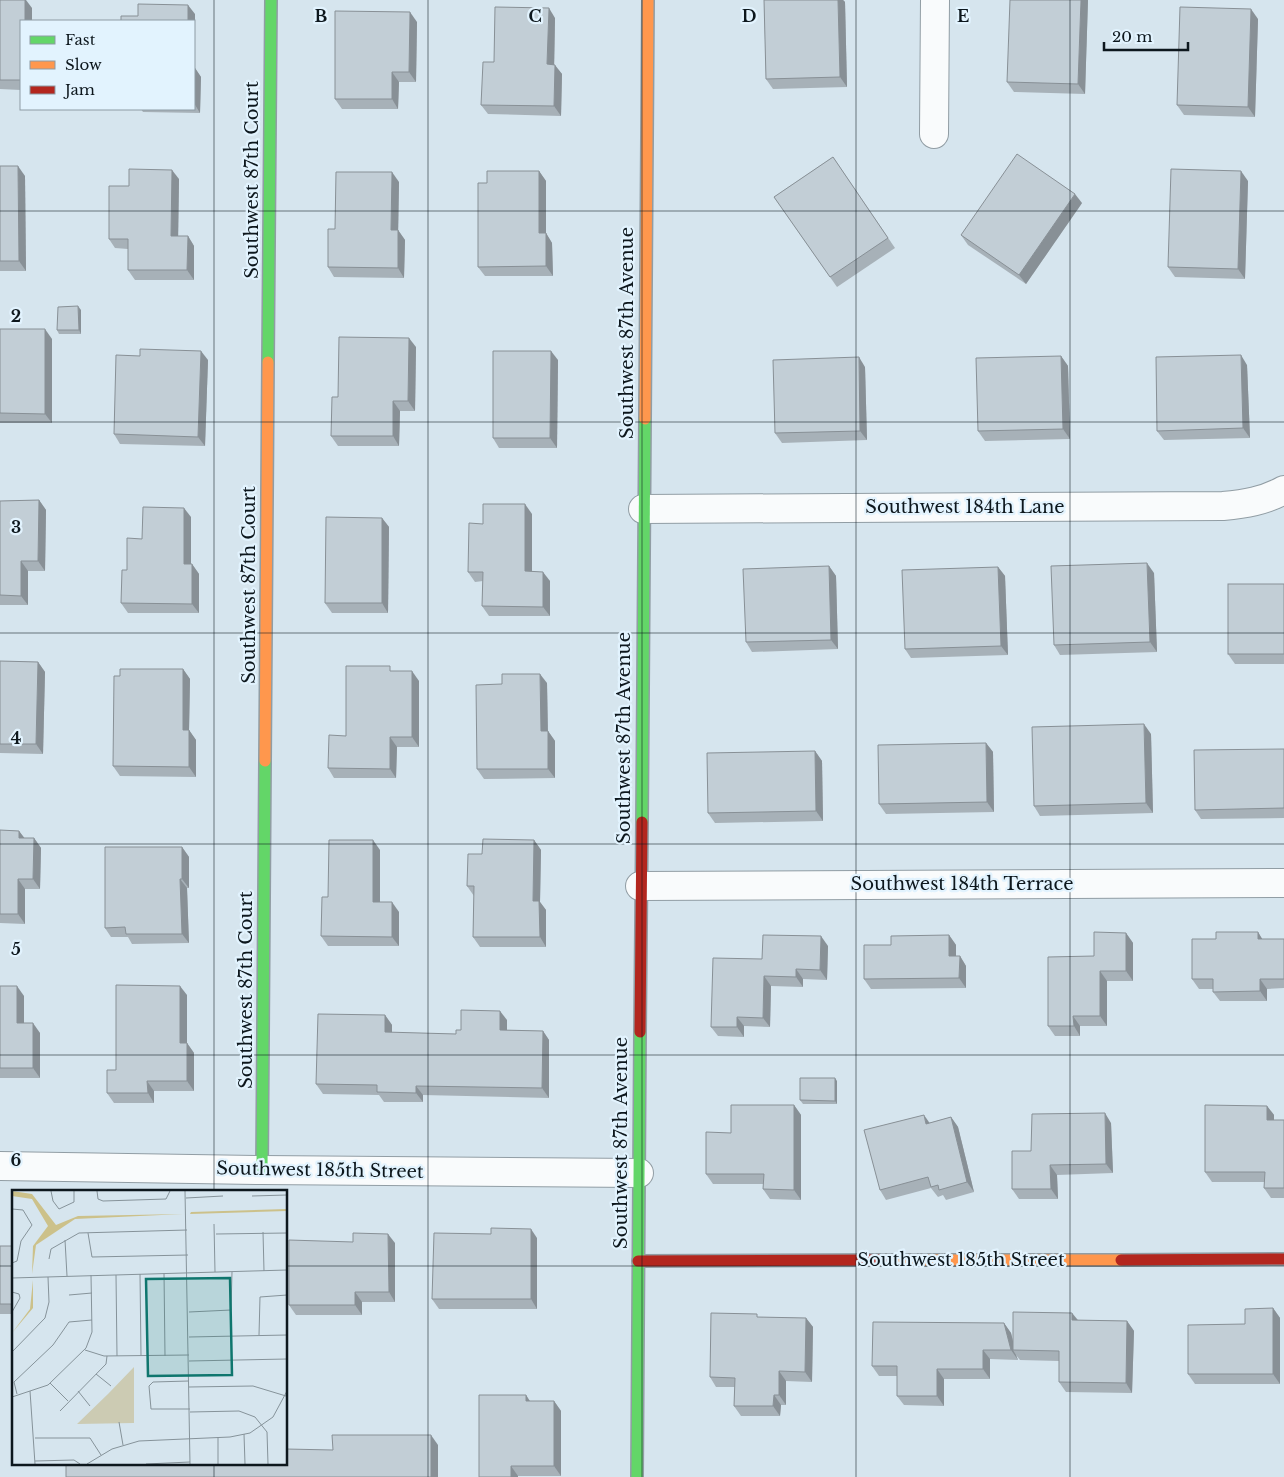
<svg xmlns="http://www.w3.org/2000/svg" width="1284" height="1477" viewBox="0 0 1284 1477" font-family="'Libre Baskerville',serif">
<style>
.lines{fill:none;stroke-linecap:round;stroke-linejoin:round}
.street-casing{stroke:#919da4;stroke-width:30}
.fast-casing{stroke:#919da4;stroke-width:14}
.slow-casing{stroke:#919da4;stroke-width:14}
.jam-casing{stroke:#919da4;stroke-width:14}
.street{stroke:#f9fbfc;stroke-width:28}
.fast{stroke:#63d668;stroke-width:11}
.slow{stroke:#ff974d;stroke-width:11}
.jam{stroke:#b3261e;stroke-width:11}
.wall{fill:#a7b1b8}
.shaded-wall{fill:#889096}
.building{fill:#c2ced6;stroke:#889096}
.grid{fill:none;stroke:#0d171d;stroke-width:1;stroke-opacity:0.55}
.labels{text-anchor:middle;stroke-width:4.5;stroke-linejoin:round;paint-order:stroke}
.street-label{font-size:18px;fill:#0d171d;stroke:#e2f3fe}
.inset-road{fill:none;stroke:#86939a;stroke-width:1}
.view{fill:#0f766e;fill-opacity:0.15;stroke:#0f766e;stroke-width:2.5}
.inset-edge{fill:none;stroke:#0d171d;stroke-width:2.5}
.grid-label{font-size:16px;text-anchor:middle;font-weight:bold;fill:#0d171d;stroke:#e2f3fe;stroke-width:4.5;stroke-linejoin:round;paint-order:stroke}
</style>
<rect width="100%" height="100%" fill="#d6e5ee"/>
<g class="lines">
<defs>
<g id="street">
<polyline points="934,134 935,0"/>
<path d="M643 509 1223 506C1245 504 1264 501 1284 490"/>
<polyline points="640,886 1284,883"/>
<polyline points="0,1166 262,1170 639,1173"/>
</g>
<g id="fast">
<polyline points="268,362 271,0"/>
<polyline points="642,822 645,419"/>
<polyline points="262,1170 265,761"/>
<polyline points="637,1477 640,1032"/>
</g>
<g id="slow">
<polyline points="645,419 648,0"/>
<polyline points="265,761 268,362"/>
<polyline points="883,1260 1121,1260"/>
</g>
<g id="jam">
<polyline points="640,1032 642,822"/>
<polyline points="1121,1260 1284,1259"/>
<polyline points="638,1261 883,1260"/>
</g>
</defs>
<use href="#street" class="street-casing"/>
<use href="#fast" class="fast-casing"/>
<use href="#slow" class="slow-casing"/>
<use href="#jam" class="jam-casing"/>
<use href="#street" class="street"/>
<use href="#fast" class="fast"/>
<use href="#slow" class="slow"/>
<use href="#jam" class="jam"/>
</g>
<g class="wall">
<polygon points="0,0 32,8 32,21 21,21 21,90 0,89"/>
<polygon points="764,0 843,0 845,2 847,87 773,89 766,79"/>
<polygon points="1088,0 1085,94 1014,92 1007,82"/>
<polygon points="195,14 195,68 201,77 200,113 143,112 141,109 194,109 194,21 138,16"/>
<polygon points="555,18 554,65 562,74 561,116 488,114 481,105 494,62"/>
<polygon points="1258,19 1255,117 1184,115 1177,105"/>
<polygon points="417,22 416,82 399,82 398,109 342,109 335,99"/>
<polygon points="833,157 895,248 837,287 774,197"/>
<polygon points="0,166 25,176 26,271 0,271"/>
<polygon points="539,171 546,181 546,233 552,243 553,276 485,276 478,267 487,183"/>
<polygon points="179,179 178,236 188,236 194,246 194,280 135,280 128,270 128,249 115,248 109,239 129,186"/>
<polygon points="1248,181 1245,279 1175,277 1168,267"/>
<polygon points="399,182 398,230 405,240 404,278 334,277 328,267 335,229"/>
<polygon points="1082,203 1026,284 968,245 961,235"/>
<polygon points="81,310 81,334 59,334 57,330"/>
<polygon points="0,329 52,339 52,423 0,423"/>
<polygon points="416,347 415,411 400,411 399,446 338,446 331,436 338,397"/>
<polygon points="1061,356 1068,366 1070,439 985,441 978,431"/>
<polygon points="208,360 205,446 120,444 114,434"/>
<polygon points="558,360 557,448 499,448 493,438"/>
<polygon points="1247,365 1250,438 1164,440 1157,431"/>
<polygon points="865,367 867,440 782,443 775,433"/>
<polygon points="39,500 46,510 45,571 28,571 28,605 0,605 0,501"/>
<polygon points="532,514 532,571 550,581 550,616 489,616 482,606 483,581 475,582 468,572 483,524"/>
<polygon points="191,517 191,564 192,564 199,574 199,613 128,613 121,603 127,570 142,539"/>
<polygon points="382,518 389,527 388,613 332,613 325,603"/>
<polygon points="829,566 836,576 838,649 752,652 746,642"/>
<polygon points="998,567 1005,576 1008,655 911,658 905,649"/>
<polygon points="1154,573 1157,652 1060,655 1054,645"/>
<polygon points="1284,584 1284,664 1235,664 1228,654"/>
<polygon points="0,661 38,662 45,672 43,754 0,753"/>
<polygon points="183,669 190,679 189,730 196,740 196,777 120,776 113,766 120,676"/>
<polygon points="394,671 419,681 419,747 397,747 396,778 334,778 328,768 346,736"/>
<polygon points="547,683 548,731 555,741 555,778 484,779 477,769"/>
<polygon points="1151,734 1153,813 1040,816 1034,806"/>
<polygon points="986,743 993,752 994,812 886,814 879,804"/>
<polygon points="1284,749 1284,818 1201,819 1195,810"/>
<polygon points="815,751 822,761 823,821 715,823 708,813"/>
<polygon points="0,830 19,831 24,838 34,838 41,848 40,889 25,889 25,924 0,923"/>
<polygon points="534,840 541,850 540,902 546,910 546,947 480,947 473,937 474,896 467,886 482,854"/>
<polygon points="182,847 189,857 189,888 187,888 189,943 132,944 128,937 111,937 105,928"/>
<polygon points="380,850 380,902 399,912 399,946 328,946 321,936 328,897"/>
<polygon points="1258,932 1262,939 1284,939 1284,988 1267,989 1267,1001 1220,1001 1213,992 1213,989 1199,989 1192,979 1216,939"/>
<polygon points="1126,933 1133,943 1133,981 1107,981 1107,1026 1080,1026 1080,1036 1055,1036 1048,1026 1094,956"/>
<polygon points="949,935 956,945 956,956 960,956 966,966 966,988 871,989 864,979 891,945"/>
<polygon points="828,946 827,980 803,979 803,987 771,986 770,1027 744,1026 744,1037 718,1036 711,1027 762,959"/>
<polygon points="0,986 24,996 24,1023 40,1033 40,1078 0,1078"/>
<polygon points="187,995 187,1043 194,1053 194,1091 154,1091 154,1103 114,1103 107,1093 116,1070"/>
<polygon points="385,1015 392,1025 392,1033 456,1034 461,1030 507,1020 507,1030 543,1031 549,1040 549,1098 423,1095 423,1102 384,1102 379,1095 323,1094 316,1084"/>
<polygon points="837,1081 837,1104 803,1104 800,1100"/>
<polygon points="794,1105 801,1115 801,1200 770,1199 763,1189 764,1184 713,1184 706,1174 731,1133"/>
<polygon points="1267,1106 1274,1115 1274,1120 1284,1120 1284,1198 1271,1198 1264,1188 1265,1182 1212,1182 1205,1172"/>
<polygon points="951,1117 958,1127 974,1192 946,1200 943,1195 938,1197 931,1188 886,1200 880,1190 929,1123"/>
<polygon points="1111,1123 1113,1173 1057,1175 1058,1199 1019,1199 1012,1189 1031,1151"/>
<polygon points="491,1234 537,1238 537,1309 439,1309 432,1299"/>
<polygon points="353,1242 395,1243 395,1302 362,1302 362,1315 296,1315 289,1305"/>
<rect x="0" y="1246" width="14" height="68"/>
<polygon points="1273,1308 1280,1318 1280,1384 1195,1384 1188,1374 1245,1324"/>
<polygon points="1072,1313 1078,1320 1127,1321 1134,1331 1132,1393 1066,1392 1059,1382 1059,1361 1020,1360 1016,1355 1018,1360 990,1359 990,1379 944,1379 944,1406 904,1405 897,1396 897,1376 879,1376 872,1366 1004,1323 1011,1333 1013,1341"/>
<polygon points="759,1317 806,1318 813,1327 812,1382 786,1381 786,1405 781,1405 780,1416 741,1416 734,1406 735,1387 716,1387 710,1377"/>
<polygon points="526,1395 530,1401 554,1401 561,1411 561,1476 518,1476 479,1477"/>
</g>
<g class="shaded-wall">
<polygon points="25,0 26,0 32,8 32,21 25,21"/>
<polygon points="838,0 843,0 845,2 847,87 840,77"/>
<polygon points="1081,0 1088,0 1085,94 1078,84"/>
<polygon points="188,5 195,14 195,68 201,77 200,113 194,103 194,21 188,21"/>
<polygon points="549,8 555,18 554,74 547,64"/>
<polygon points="1251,9 1258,19 1255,117 1248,107"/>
<polygon points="410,12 417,22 416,82 409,72"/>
<polygon points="555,65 562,74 561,116 554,106"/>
<polygon points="392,72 399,82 398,109 392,99"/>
<polygon points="18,166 25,176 26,271 19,261"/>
<polygon points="172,170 179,179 178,246 171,236"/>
<polygon points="539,171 546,181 546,233 552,243 553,276 546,266 539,233"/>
<polygon points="1241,171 1248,181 1245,279 1238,269"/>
<polygon points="392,172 399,182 398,240 391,230"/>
<polygon points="1075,194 1082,203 1026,284 1019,275"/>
<polygon points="398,230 405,240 404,278 398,268"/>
<polygon points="188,236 194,246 194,280 187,270"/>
<polygon points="78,306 81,310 81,334 79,330"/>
<polygon points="45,329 52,339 52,423 45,414"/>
<polygon points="409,338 416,347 415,411 408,401"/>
<polygon points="201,351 208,360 205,446 198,437"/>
<polygon points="551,351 558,360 557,448 550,438"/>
<polygon points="1241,355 1247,365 1250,438 1243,428"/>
<polygon points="1061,356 1068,366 1070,439 1063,429"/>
<polygon points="859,357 865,367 867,440 860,431"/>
<polygon points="393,401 400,411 399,446 393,436"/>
<polygon points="39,500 46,510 45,571 38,561"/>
<polygon points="525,504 532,514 532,581 525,571"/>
<polygon points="184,508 191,517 191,574 184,564"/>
<polygon points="382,518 389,527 388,613 382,603"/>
<polygon points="21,561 28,571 28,605 21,596"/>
<polygon points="1147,563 1154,573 1157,652 1150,642"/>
<polygon points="192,564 199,574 199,613 192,604"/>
<polygon points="829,566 836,576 838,649 831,640"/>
<polygon points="998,567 1005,576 1008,655 1001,646"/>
<polygon points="543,572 550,581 550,616 543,607"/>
<polygon points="38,662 45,672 43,754 36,744"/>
<polygon points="183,669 190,679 189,731 189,730 196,740 196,777 189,767 183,730"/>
<polygon points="412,671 419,681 419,747 412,737"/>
<polygon points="540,674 547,683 548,741 541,731"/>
<polygon points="1144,724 1151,734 1153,813 1146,803"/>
<polygon points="548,731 555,741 555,778 548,769"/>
<polygon points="390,737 397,747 396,778 390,769"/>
<polygon points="986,743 993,752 994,812 987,802"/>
<polygon points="815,751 822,761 823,821 816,811"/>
<polygon points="19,831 26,840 19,838"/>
<polygon points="34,838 41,848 40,889 33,879"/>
<polygon points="373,840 380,850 380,912 373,902"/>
<polygon points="534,840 541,850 540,902 546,910 546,947 540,937 533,901"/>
<polygon points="182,847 189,857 189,888 182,879"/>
<polygon points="18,879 25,889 25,924 18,914"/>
<polygon points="180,879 187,888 189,943 182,934"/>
<polygon points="392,902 399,912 399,946 392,937"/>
<polygon points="1258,932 1264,942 1258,939"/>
<polygon points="1126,933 1133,943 1133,981 1126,971"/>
<polygon points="949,935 956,945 956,966 949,956"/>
<polygon points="821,936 828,946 827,980 820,970"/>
<polygon points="960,956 966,966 966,988 959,978"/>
<polygon points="796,969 803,979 803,987 796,977"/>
<polygon points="1100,971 1107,981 1107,1026 1100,1016"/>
<polygon points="764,976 771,986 770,1027 763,1018"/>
<polygon points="1260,979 1267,989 1267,1001 1260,991"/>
<polygon points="17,986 24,996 24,1033 17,1023"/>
<polygon points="180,986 187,995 187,1053 180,1043"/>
<polygon points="500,1011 507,1020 507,1040 500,1030"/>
<polygon points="385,1015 392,1025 392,1042 385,1032"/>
<polygon points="1073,1016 1080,1026 1080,1036 1074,1026"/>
<polygon points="737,1017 744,1026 744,1037 737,1027"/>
<polygon points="33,1023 40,1033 40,1078 33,1068"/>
<polygon points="543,1031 549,1040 549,1098 542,1088"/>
<polygon points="187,1043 194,1053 194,1091 187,1081"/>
<polygon points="835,1078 837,1081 837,1104 835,1101"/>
<polygon points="147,1081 154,1091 154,1103 148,1093"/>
<polygon points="416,1086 423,1095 423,1102 416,1093"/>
<polygon points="794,1105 801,1115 801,1200 794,1190"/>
<polygon points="1267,1106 1274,1115 1274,1129 1267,1120"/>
<polygon points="1105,1113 1111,1123 1113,1173 1106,1164"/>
<polygon points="924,1115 931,1125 926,1124"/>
<polygon points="951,1117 958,1127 974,1192 967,1182"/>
<polygon points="1050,1165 1057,1175 1058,1199 1051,1189"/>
<polygon points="531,1229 537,1238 537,1309 531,1299"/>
<polygon points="388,1234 395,1243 395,1302 389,1292"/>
<polygon points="355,1292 362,1302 362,1315 355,1305"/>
<polygon points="1273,1308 1280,1318 1280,1384 1273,1374"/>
<polygon points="1072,1313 1079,1322 1072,1320"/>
<polygon points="806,1318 813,1327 812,1382 805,1372"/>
<polygon points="1127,1321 1134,1331 1132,1393 1126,1383"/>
<polygon points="1004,1323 1011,1333 1015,1350 1013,1350 1016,1355 1018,1360 1011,1350"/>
<polygon points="983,1350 990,1359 990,1379 983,1369"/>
<polygon points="937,1369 944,1379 944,1406 937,1396"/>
<polygon points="779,1371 786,1381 786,1405 779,1395"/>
<polygon points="526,1395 532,1405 526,1401"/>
<polygon points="774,1395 781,1405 780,1416 773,1406"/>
<polygon points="554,1401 561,1411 561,1476 554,1466"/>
<polygon points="431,1435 438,1445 438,1477 431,1477"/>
<polygon points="511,1466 518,1476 518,1477 511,1477"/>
</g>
<g class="building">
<polygon points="0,0 25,0 25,21 21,21 21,80 0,80"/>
<polygon points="764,0 838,0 840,77 766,79"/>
<polygon points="1010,0 1081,0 1078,84 1007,82"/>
<polygon points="138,4 188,5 188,21 121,21 121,16 138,16"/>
<polygon points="495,7 549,8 547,64 555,65 554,106 481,105 483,62 494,62"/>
<polygon points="1180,7 1251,9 1248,107 1177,105"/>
<polygon points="335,11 410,12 409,72 392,72 392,99 335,99"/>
<polygon points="1017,154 1075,194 1019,275 961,235"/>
<polygon points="833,157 888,238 830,277 774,197"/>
<polygon points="0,166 18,166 19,261 0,261"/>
<polygon points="129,169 172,170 171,236 188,236 187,270 128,270 128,239 109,239 109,186 129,186"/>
<polygon points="1171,169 1241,171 1238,269 1168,267"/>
<polygon points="487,171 539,171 539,233 546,233 546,266 478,267 478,183 487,183"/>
<polygon points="336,172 392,172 391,230 398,230 398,268 328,267 328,229 335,229"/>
<polygon points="78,306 79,330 57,330 58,307"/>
<polygon points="0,329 45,329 45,414 0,413"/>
<polygon points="339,337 409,338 408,401 393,401 393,436 331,436 332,397 338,397"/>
<polygon points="140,349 201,351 198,437 114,434 116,355 140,356"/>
<polygon points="493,351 551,351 550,438 493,438"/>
<polygon points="1241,355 1243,428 1157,431 1156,357"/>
<polygon points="1061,356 1063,429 978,431 976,358"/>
<polygon points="859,357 860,431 775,433 773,360"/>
<polygon points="39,500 38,561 21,561 21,596 0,595 0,501"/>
<polygon points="483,504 525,504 525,571 543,572 543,607 482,606 483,572 468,572 469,523 483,524"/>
<polygon points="143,507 184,508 184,564 192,564 192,604 121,603 122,570 127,570 127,538 142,539"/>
<polygon points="326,517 382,518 382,603 325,603"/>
<polygon points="1147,563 1150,642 1054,645 1051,566"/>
<polygon points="829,566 831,640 746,642 743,569"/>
<polygon points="998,567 1001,646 905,649 902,570"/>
<rect x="1228" y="584" width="56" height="70"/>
<polygon points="0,661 38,662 36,744 0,744"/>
<polygon points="346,666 390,666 390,671 412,671 412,737 390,737 390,769 328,768 329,735 346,736"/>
<polygon points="120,669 183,669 183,730 189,730 189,767 113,766 114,676 120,676"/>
<polygon points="502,674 540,674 541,731 548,731 548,769 477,769 476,685 502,684"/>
<polygon points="1144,724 1146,803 1034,806 1032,727"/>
<polygon points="986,743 987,802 879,804 878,745"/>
<polygon points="1284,749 1284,808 1195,810 1194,750"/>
<polygon points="815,751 816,811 708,813 707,753"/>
<polygon points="0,830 19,831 19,838 34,838 33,879 18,879 18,914 0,914"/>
<polygon points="483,839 534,840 533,901 539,901 540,937 473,937 474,886 467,886 468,854 482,854"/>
<polygon points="329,840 373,840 373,902 392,902 392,937 321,936 322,897 328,897"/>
<polygon points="105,847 182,847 182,879 180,879 182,934 126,934 125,927 105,928"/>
<polygon points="1094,932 1126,933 1126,971 1100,971 1100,1016 1073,1016 1074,1026 1048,1026 1048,957 1094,956"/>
<polygon points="1216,932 1258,932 1258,939 1284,939 1284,979 1260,979 1260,991 1213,992 1213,979 1192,979 1192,939 1216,939"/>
<polygon points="763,935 821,936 820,970 796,969 796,977 764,976 763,1018 737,1017 737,1027 711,1027 713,958 762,959"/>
<polygon points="949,935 949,956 960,956 959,978 864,979 864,945 891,945 891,936"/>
<polygon points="116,985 180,986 180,1043 187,1043 187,1081 147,1081 148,1093 107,1093 107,1070 116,1070"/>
<polygon points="0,986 17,986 17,1023 33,1023 33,1068 0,1068"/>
<polygon points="461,1010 500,1011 500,1030 543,1031 542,1088 416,1086 416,1093 377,1092 377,1085 316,1084 318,1014 385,1015 385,1032 456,1034 456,1030 461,1030"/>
<polygon points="800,1078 835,1078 835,1101 800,1100"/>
<polygon points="731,1105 794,1105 794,1190 763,1189 764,1174 706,1174 706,1132 731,1133"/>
<polygon points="1205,1105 1267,1106 1267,1120 1284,1120 1284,1188 1264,1188 1265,1172 1205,1172"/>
<polygon points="1105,1113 1106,1164 1050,1165 1051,1189 1012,1189 1012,1151 1031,1151 1032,1114"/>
<polygon points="924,1115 926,1124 951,1117 967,1182 939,1190 938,1185 931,1187 928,1177 880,1190 864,1130"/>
<polygon points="491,1228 531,1229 531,1299 432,1299 434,1233 491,1234"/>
<polygon points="353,1233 388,1234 389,1292 355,1292 355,1305 289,1305 289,1240 353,1242"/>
<rect x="0" y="1246" width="14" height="58"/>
<polygon points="1273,1308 1273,1374 1188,1374 1188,1325 1245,1324 1245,1309"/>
<polygon points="1013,1312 1072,1313 1072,1320 1127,1321 1126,1383 1059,1382 1059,1351 1013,1350"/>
<polygon points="711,1313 757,1314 757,1317 806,1318 805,1372 779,1371 779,1395 774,1395 773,1406 734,1406 735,1378 710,1377"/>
<polygon points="873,1322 1004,1323 1011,1350 983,1350 983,1369 937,1369 937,1396 897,1396 897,1366 872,1366"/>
<polygon points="479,1395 526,1395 526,1401 554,1401 554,1466 511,1466 511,1477 479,1477"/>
<polygon points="332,1435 431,1435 431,1477 66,1477 66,1463 286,1463 286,1449 333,1450"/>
</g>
<path class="grid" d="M214 0V1191M428 0V1477M642 0V1477M856 0V1477M1070 0V1477M0 211H1284M0 422H1284M0 633H1284M0 844H1284M0 1055H1284M0 1266H14M286 1266H1284M214 1463V1477"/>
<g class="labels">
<g class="street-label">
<text transform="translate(252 180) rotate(-90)" y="6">Southwest 87th Court</text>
<text transform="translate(627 333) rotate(-90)" y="6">Southwest 87th Avenue</text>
<text x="965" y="513">Southwest 184th Lane</text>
<text transform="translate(249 585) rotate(-90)" y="6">Southwest 87th Court</text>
<text transform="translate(624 738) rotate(-90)" y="6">Southwest 87th Avenue</text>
<text x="962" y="890">Southwest 184th Terrace</text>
<text transform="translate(246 990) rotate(-90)" y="6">Southwest 87th Court</text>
<text transform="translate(621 1143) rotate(-90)" y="6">Southwest 87th Avenue</text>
<text transform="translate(320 1170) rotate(1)" y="6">Southwest 185th Street</text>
<text x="961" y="1266">Southwest 185th Street</text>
</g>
</g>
<g transform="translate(12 1190)">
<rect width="275" height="275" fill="#d6e5ee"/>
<path d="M122 177V233L65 234 96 204Z" fill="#cccbb3"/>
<path d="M0 1 20 4 44 35 66 26 171 24 63 29 24 55 20 84 21 56 36 36 20 9 0 6ZM275 19V21L178 24 179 22ZM21 90V118L0 143 18 119Z" fill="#ccc18a"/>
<path class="inset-road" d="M39 1 41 11 47 19 62 12V1M85 1 86 9 91 11 154 9 158 1M173 1 178 274M240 6 275 5M174 8 211 6M0 19 11 20 20 35 9 51 5 71 0 73M202 34 203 82M251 42 252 81M76 43 80 67 176 65M204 44 275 43M53 50 55 86M37 69 39 59 67 43 175 40M275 80V104M152 83 153 166M128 84 129 166M104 85 105 166M0 88 275 80M0 102 7 104 8 108 0 122M57 105 80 103M177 122 219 120 220 82M247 145 248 107 275 105M177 147 275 145M73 160 92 166 177 165M0 162 33 128 37 112 36 87M177 171 275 169M84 184 99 196M177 191 141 192 137 196 139 219H178M38 193 56 211M177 197 241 196 274 206M18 201 23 274M66 201 78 216M5 204 2 192 41 155 57 132 80 130M0 207 36 195 74 158 80 142 79 85M48 221 94 174 95 166M178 222 227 221 243 227 255 242 256 274M107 232 111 255M0 244V274M232 244 233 274M206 247V274M23 248H78L89 265M23 271 62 270 68 274M75 274 100 259 127 251 218 247 238 243 261 227 275 201M134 274 178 272"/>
<path class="view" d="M218 88 220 185 136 186 134 89Z"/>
<rect width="275" height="275" class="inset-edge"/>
</g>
<g class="grid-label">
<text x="321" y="22">B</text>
<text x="535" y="22">C</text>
<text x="749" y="22">D</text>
<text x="963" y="22">E</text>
<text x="16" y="322">2</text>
<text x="16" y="533">3</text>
<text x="16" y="744">4</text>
<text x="16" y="955">5</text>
<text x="16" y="1166">6</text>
</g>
<rect x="20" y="20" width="175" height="90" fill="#e2f3fe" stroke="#8d9ba4"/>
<rect x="30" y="36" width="25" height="8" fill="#63d668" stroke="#8d9ba4"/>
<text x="65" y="45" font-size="15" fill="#0d171d">Fast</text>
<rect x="30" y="61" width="25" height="8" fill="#ff974d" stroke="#8d9ba4"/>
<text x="65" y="70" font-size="15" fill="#0d171d">Slow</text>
<rect x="30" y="86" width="25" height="8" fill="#b3261e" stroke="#8d9ba4"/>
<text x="65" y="95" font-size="15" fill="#0d171d">Jam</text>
<path d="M1104 42v8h84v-8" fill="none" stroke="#0d171d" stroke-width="2.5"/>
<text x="1112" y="42" font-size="15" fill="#0d171d" stroke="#e2f3fe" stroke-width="4" paint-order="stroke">20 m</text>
</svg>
